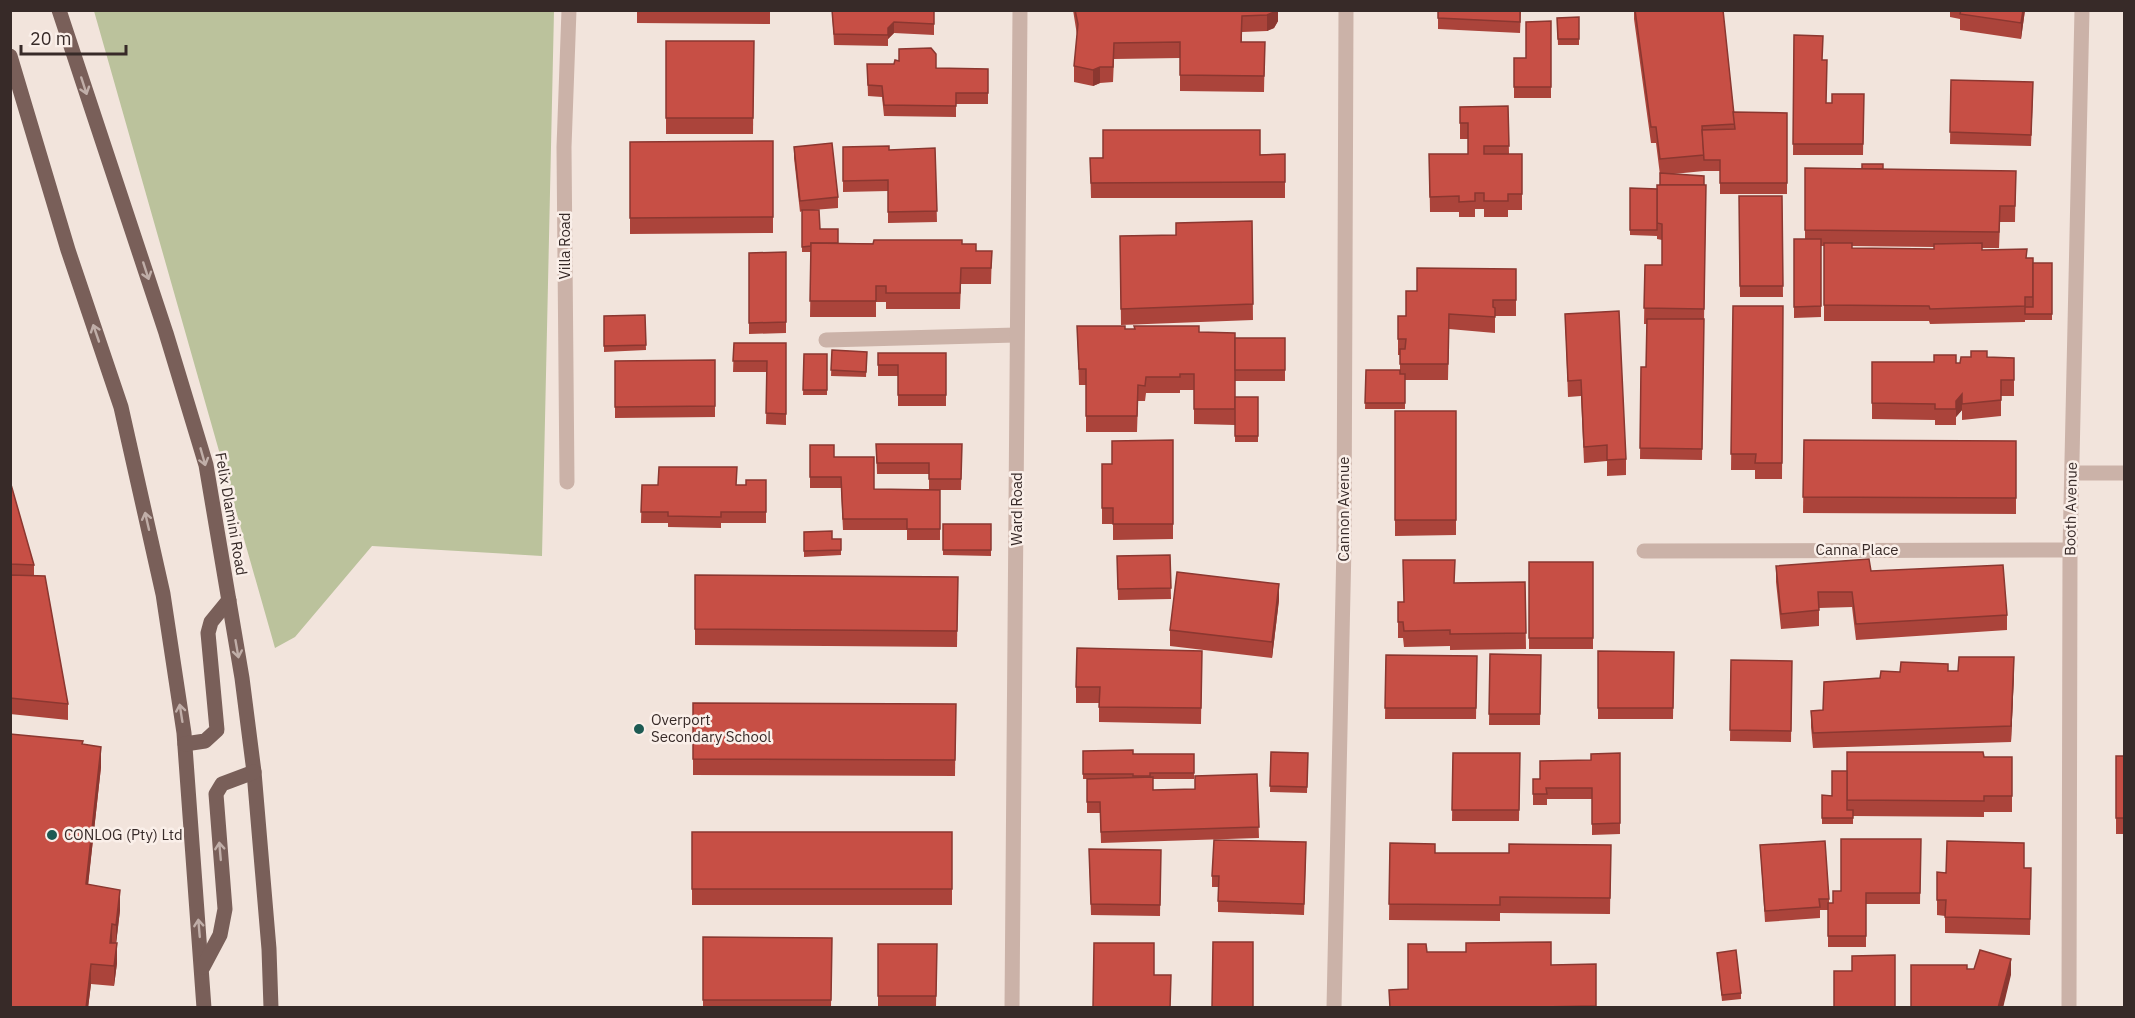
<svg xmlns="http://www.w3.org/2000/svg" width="2135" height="1018" viewBox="0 0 2135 1018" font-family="'IBM Plex Sans',sans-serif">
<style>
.green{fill:#bbc29c}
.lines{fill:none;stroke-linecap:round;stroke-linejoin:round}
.minor{stroke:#cbb2a8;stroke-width:15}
.major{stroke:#795f59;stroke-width:15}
.wall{fill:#ab443b;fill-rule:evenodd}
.shaded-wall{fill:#8b3730}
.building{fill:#c74f45;stroke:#8b3730;stroke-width:1.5}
.oneway{stroke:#c0aea8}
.poi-dot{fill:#1d5a53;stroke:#faefe9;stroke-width:2}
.labels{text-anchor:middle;stroke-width:5;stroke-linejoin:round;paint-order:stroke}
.street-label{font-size:15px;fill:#372a28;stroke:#faefe9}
.poi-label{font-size:15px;fill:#372a28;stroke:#faefe9;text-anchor:start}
</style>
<rect width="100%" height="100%" fill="#f2e4dc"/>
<polygon class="green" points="94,11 554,11 542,556 372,546 295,637 275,648"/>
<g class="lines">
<g class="minor">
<polyline points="826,340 1016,335"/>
<polyline points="2072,473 2124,473"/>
<polyline points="567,482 564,147 569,10"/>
<polyline points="1644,551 2070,550"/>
<polyline points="1012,1008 1020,10"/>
<polyline points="1334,1008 1344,545 1346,10"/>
<polyline points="2069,1008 2070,550 2082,10"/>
</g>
<g class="major">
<polyline points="59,10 166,333 206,465 242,678 254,772 269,949 271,1008"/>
<polyline points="10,56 68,250 121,407 163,594 184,733 204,1008"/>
<polyline points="185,744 205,741 217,730 208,633 211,622 229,600"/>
<polyline points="203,967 220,935 225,909 216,794 222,784 254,772"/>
</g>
</g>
<g class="wall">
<polygon points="637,10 770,10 770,24 637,23"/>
<polygon points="832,10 934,10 934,35 894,33 888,39 888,46 834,45"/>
<polygon points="1073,10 1278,10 1278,21 1274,28 1267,31 1242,32 1242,42 1265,42 1264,92 1180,91 1180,58 1114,59 1113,82 1100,83 1093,86 1074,82 1074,66 1077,35"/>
<polygon points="1438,10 1521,10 1520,33 1438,29"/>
<rect x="1561" y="10" width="18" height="1"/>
<polygon points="1634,10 1723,10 1733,112 1787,113 1787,194 1720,194 1720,171 1704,171 1673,174 1706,185 1702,460 1640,459 1641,367 1646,367 1647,324 1644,324 1645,265 1662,265 1662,240 1657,239 1657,206 1657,236 1630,235 1630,188 1657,189 1660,185 1660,175 1656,143 1651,143 1634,19"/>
<polygon points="1950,10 2025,10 2021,39 1960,30 1960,19 1950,17"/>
<polygon points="1579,17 1579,45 1558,45 1557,18"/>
<polygon points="1551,21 1551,98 1514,98 1514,58 1526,58"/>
<polygon points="1794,35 1822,60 1826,103 1832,103 1864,94 1863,155 1793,155"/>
<polygon points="666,41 754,41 753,134 666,134"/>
<polygon points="867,64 936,68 988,69 988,104 956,104 956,117 884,116 882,97 868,96"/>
<polygon points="1951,80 2033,93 2031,146 1950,144"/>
<polygon points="1508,106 1509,154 1522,154 1522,210 1508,210 1508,217 1484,217 1484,209 1475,209 1475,217 1459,217 1459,212 1430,212 1429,154 1468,154 1468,139 1460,139 1460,107"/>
<polygon points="773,141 773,233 630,234 630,142"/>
<polygon points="794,147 838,197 838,208 813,210 820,229 838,243 962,244 976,251 992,251 991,284 961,284 960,309 886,309 886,302 876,302 876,317 810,317 811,252 802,252 802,211 800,212 794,158"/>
<polygon points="843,147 889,150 935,148 937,222 888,223 888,191 843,192"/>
<polygon points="1285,154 1285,198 1091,198 1090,158"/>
<path d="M1805 168 2016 171 2015 222H2000L1999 248H1982V250L2027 258 2033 263H2052V320H2025V322L1930 324 1929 321H1824V246H1821V317L1794 318V239H1805ZM1852 246 1934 247V249L1852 248Z"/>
<polygon points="1739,196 1782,196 1783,297 1740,297"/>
<polygon points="1252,221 1253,320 1121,325 1120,236 1176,235"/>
<polygon points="786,252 786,333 749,334 749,253"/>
<polygon points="1516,269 1516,316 1495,316 1495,333 1449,329 1448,380 1405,380 1405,409 1365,409 1366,370 1400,370 1400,355 1398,355 1398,316 1406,316 1417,291"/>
<polygon points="1733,306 1783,306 1782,479 1755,479 1755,470 1731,470"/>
<polygon points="1565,314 1626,459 1626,475 1607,476 1607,461 1584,463 1581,396 1568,397"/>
<polygon points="645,315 646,350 604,352 604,316"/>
<polygon points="1077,326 1125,329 1199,332 1235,338 1285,338 1285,381 1235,381 1235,425 1194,424 1194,390 1180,390 1180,393 1146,393 1145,401 1138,401 1137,432 1086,432 1086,385 1079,385"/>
<polygon points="734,343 786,343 786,425 766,424 767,372 733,372"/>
<polygon points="832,350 867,352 866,377 831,376"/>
<polygon points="878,353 946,353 946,406 898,406 898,376 878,376"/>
<polygon points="804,354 827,354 827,395 803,395"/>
<polygon points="1987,357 2014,358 2014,396 2001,396 2001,416 1962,420 1962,410 1956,417 1956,425 1935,425 1935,420 1872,419 1872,362 1960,363"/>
<polygon points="715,360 715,417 615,418 615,361"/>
<rect x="1235" y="397" width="23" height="45"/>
<polygon points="1395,411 1456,411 1456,535 1395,536"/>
<polygon points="1173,440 1173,539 1113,540 1113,524 1102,524 1102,464 1112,464"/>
<polygon points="1804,440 2016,441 2016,514 1803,513"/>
<polygon points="876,444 962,444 961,490 940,490 940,540 907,540 907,530 843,530 841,488 810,488 810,445 834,457 874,489 929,489 929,474 877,474"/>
<polygon points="766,480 766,523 721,523 721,528 668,527 668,523 641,523 642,485 746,485"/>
<polygon points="10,481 34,565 34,576 68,704 68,720 10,714"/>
<polygon points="943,524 991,524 991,556 943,555"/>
<polygon points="804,532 832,539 841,539 841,555 804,557"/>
<polygon points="1170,555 1171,599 1118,600 1117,556"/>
<rect x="1529" y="562" width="64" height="87"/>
<polygon points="1776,566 1871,571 2007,615 2007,630 1856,640 1852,607 1819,608 1819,626 1781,629 1776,582"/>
<polygon points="695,575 958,577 957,647 695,645"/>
<polygon points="1525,582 1526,649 1450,650 1450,646 1404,647 1403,638 1398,638 1398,602 1403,602 1454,583"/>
<polygon points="1279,600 1272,658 1170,646 1170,630"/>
<polygon points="1202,651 1201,724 1099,722 1099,703 1076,703 1076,687"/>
<polygon points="1598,651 1674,652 1673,719 1598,719"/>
<polygon points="1490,654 1541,655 1540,725 1489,725"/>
<polygon points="1386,655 1477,656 1476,719 1385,719"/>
<polygon points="1731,660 1792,661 1791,742 1730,741"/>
<polygon points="1948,671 2014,673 2011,742 1813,748 1811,727 1811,711 1823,710 1880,678 1900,672"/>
<polygon points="693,703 956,704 955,776 693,775"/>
<polygon points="83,744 101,767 88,884 120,910 116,943 117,963 114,986 91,984 88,1008 10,1008"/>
<polygon points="1083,751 1133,754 1194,754 1194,779 1153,779 1153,790 1195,789 1257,774 1259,838 1101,843 1100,813 1087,813 1087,779 1083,779"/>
<polygon points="1271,752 1308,753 1307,793 1270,792"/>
<polygon points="1453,753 1520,753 1519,821 1452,821"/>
<polygon points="1620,753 1620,834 1592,835 1592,799 1547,799 1547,805 1533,805 1533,779 1540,779 1591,760"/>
<rect x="2116" y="756" width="8" height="78"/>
<polygon points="1984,757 2012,757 2012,812 1984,812 1984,817 1853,816 1853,824 1822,824 1822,795 1832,796 1847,771"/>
<rect x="692" y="832" width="260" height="73"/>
<polygon points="1921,839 1920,904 1866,904 1866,947 1828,947 1828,910 1820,910 1820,918 1765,922 1760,845 1829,899 1829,903 1833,903 1841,891"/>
<polygon points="1390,843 1435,853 1509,853 1611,845 1610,914 1500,913 1500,921 1389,920"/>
<polygon points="1089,849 1161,850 1160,916 1091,915"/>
<polygon points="1306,853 1304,915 1218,912 1218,887 1212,887 1212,876"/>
<polygon points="2024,868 2031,883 2030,935 1945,933 1945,916 1937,915 1937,900 1946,873"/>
<polygon points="703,937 832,938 831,1008 703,1008"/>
<polygon points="878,944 937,944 936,1007 878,1007"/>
<polygon points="1427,952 1551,965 1596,964 1596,1008 1389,1008 1408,989"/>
<polygon points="1717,953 1741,993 1741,999 1722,1001"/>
</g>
<g class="shaded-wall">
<polygon points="1275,10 1278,10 1278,21 1274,28 1267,31 1267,15"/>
<polygon points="2023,10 2025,10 2021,39 2021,23"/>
<polygon points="894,22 894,33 888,39 888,28"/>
<polygon points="1100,67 1100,83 1093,86 1093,70"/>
<polygon points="1962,394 1962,410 1956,417 1956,425 1956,401"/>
<polygon points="1279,584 1279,600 1272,658 1272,642"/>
<polygon points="2014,657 2014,673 2011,742 2011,726"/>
<polygon points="101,747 101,767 86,904 86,884"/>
<polygon points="120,890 120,910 116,945 116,925"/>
<polygon points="112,924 112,944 110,943"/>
<polygon points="117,943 117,963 114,986 114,966"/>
<polygon points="2011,959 2011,975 2003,1008 1998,1008"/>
<polygon points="91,964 91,984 88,1008 86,1008"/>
</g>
<g class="building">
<polygon points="832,10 934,10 934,24 894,22 888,28 888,35 834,34"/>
<polygon points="1075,10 1275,10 1274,12 1267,15 1242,16 1241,42 1265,42 1264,76 1180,75 1180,42 1114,43 1113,67 1100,67 1093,70 1074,66 1078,24"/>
<polygon points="1438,10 1520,10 1520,22 1438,18"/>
<polygon points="1635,10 1723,10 1735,124 1702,126 1704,155 1660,159 1656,127 1651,127"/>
<polygon points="1961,10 2023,10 2021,23 1960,14"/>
<polygon points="1579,17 1579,39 1558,39 1557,18"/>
<polygon points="1551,21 1551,87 1514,87 1514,58 1526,58 1526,22"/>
<polygon points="1794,35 1823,36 1822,60 1827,60 1826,103 1832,103 1832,94 1864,94 1863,144 1793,144"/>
<polygon points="666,41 754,41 753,118 666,118"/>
<polygon points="931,48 936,54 936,68 988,69 988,93 956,93 956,106 884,105 882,86 868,85 867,64 894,64 895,60 899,61 899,49"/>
<polygon points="1951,80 2033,82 2031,135 1950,132"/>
<polygon points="1508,106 1509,146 1484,146 1484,154 1522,154 1522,194 1508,194 1508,201 1484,201 1484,193 1475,193 1475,201 1459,202 1459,196 1430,197 1429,154 1468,154 1468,123 1460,123 1460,107"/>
<polygon points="1733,112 1787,113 1787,183 1720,183 1720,160 1704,160 1702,130 1735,129"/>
<polygon points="1103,130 1260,130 1260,155 1285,154 1285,182 1091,183 1090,158 1103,158"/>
<polygon points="773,141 773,217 630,218 630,142"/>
<polygon points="832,143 838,197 800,201 794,147"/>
<polygon points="889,146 889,150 935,148 937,211 888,212 888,180 843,181 843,147"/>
<rect x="1862" y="164" width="21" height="5"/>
<polygon points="1805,168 2016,171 2015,206 2000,206 1999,232 1805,230"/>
<polygon points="1660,173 1704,176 1704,185 1660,185"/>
<polygon points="1657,185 1706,185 1704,309 1644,308 1645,265 1662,265 1662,224 1657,223"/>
<polygon points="1630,188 1657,189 1657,230 1630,230"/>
<polygon points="1739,196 1782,196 1783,286 1740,286"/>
<polygon points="802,210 819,210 820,229 838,229 838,243 811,243 811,246 802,247"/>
<polygon points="1252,221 1253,304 1121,309 1120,236 1176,235 1176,223"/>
<polygon points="1794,239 1821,239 1821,306 1794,307"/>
<polygon points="874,240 962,240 962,244 976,244 976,251 992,251 991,268 961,268 960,293 886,293 886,286 876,286 876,301 810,301 811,243 873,244"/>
<polygon points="1824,243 1852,243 1852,248 1934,249 1934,244 1982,243 1982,250 2027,249 2026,258 2033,258 2033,297 2025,297 2025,306 1930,309 1929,306 1824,305"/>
<polygon points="786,252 786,322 749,323 749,253"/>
<polygon points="2033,263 2052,263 2052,314 2025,314 2025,307 2033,307"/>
<polygon points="1417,268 1516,269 1516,300 1493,300 1493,307 1495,308 1495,317 1449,314 1448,364 1400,364 1400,349 1405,349 1406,339 1398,339 1398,316 1406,316 1406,291 1417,291"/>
<polygon points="1733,306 1783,306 1782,463 1755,463 1756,454 1731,454"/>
<polygon points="1619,311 1626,459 1607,460 1607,445 1584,447 1581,380 1568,381 1565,314"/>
<polygon points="645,315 646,345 604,346 604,316"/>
<polygon points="1647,319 1704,319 1702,449 1640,448 1641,367 1646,367"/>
<polygon points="1077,326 1125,326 1125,329 1135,329 1134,326 1199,326 1199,332 1235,333 1235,409 1194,409 1194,374 1180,374 1180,377 1146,377 1145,386 1138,385 1137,416 1086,416 1086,369 1079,369"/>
<rect x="1235" y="338" width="50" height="32"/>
<polygon points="734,343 786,343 786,414 766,413 767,361 733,361"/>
<polygon points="832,350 867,352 866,372 831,370"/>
<polygon points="1971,351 1987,351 1987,357 2014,358 2014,380 2001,380 2001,400 1962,404 1962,394 1956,401 1956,409 1935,409 1935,404 1872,403 1872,362 1934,362 1934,355 1956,355 1956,363 1960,363 1961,357 1971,357"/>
<polygon points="878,353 946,353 946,395 898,395 898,365 878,365"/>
<polygon points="804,354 827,354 827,390 803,390"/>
<polygon points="715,360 715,406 615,407 615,361"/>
<polygon points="1366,370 1400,370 1400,374 1405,374 1405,403 1365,403"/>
<rect x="1235" y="397" width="23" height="39"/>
<rect x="1395" y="411" width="61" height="109"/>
<polygon points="1173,440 1173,524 1113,524 1113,508 1102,508 1102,464 1112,464 1112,441"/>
<polygon points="1804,440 2016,441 2016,498 1803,497"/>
<polygon points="876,444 962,444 961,479 929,479 929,463 877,463"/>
<polygon points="810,445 834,445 834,457 874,457 874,489 940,490 940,529 907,529 907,519 843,519 841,477 810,477"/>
<polygon points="659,467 737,467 736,485 746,485 746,480 766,480 766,512 721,512 721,517 668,516 668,512 641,512 642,485 658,485"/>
<polygon points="10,481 34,565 10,564"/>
<rect x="943" y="524" width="48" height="26"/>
<polygon points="832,531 832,539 841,539 841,550 804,551 804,532"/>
<polygon points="1170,555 1171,588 1118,589 1117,556"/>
<polygon points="1869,559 1871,571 2003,565 2007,615 1856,624 1852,592 1818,592 1819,610 1781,614 1776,566"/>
<polygon points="1403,560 1455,560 1454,583 1525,582 1526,633 1450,634 1450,630 1404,631 1403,622 1398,622 1398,602 1404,602"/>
<rect x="1529" y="562" width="64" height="76"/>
<polygon points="1177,572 1279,584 1272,642 1170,630"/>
<polygon points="10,575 45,576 68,704 10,698"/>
<polygon points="695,575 958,577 957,631 695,629"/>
<polygon points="1077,648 1202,651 1201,708 1099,707 1100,687 1076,687"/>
<polygon points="1598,651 1674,652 1673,708 1598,708"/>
<polygon points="1490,654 1541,655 1540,714 1489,714"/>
<polygon points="1386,655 1477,656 1476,708 1385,708"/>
<polygon points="1959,657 2014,657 2011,726 1813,733 1811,711 1823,710 1824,682 1880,678 1881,671 1900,672 1901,662 1948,664 1948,671 1958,671"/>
<polygon points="1731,660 1792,661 1791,731 1730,730"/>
<polygon points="693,703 956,704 955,760 693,759"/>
<polygon points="10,734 83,741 82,744 101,747 86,884 120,890 116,925 112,924 110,943 117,943 114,966 91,964 86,1008 10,1008"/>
<polygon points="1133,750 1133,754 1194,754 1194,773 1150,773 1150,776 1133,776 1133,774 1083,774 1083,751"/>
<polygon points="1271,752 1308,753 1307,787 1270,786"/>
<polygon points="1847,752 1983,752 1984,757 2012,757 2012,796 1984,796 1984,801 1847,800"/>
<polygon points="1453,753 1520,753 1519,810 1452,810"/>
<polygon points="1620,753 1620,823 1592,824 1592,788 1546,788 1547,794 1533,794 1533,779 1540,779 1540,761 1591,760 1591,754"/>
<rect x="2116" y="756" width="8" height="62"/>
<polygon points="1832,771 1847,771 1847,810 1853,810 1853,818 1822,818 1822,795 1832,796"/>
<polygon points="1257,774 1259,827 1101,832 1100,802 1087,802 1087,779 1153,777 1153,790 1195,789 1195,776"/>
<rect x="692" y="832" width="260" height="57"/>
<polygon points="1841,839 1921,839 1920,893 1866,893 1866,936 1828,936 1828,903 1833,903 1833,891 1841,891"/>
<polygon points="1214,840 1306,842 1304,904 1218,901 1219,876 1212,876"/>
<polygon points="1825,841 1829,899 1819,899 1820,907 1765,911 1760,845"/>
<polygon points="1947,841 2024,843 2024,868 2031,868 2030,919 1945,917 1946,900 1937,900 1937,872 1946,873"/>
<polygon points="1390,843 1435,844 1435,853 1509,853 1509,844 1611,845 1610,898 1500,897 1500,905 1389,904"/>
<polygon points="1089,849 1161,850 1160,905 1091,904"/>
<polygon points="703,937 832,938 831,1000 703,1000"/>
<polygon points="1213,942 1253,942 1253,1008 1212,1008"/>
<polygon points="1551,942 1551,965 1596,964 1596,1006 1488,1008 1390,1008 1389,990 1408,989 1408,944 1426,944 1427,952 1466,952 1466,943"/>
<polygon points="1094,943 1154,943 1154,975 1171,975 1170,1008 1093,1008"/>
<polygon points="878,944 937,944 936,996 878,996"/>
<polygon points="1736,950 1741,993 1722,995 1717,953"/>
<polygon points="1980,950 2011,959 1998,1008 1911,1008 1911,965 1967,965 1967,969 1974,969"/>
<polygon points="1895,955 1895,1008 1834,1008 1834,971 1852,971 1852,956"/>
</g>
<defs><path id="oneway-shaft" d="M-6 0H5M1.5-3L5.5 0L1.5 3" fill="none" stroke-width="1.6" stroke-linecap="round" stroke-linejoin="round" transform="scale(1.5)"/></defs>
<g class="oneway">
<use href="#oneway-shaft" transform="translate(84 86) rotate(72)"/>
<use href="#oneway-shaft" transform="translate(146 271) rotate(72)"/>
<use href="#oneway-shaft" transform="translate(96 333) rotate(-109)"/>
<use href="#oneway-shaft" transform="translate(203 457) rotate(74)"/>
<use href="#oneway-shaft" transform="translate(147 521) rotate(-103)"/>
<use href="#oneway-shaft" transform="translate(237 649) rotate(80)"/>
<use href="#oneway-shaft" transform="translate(181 713) rotate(-99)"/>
<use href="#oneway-shaft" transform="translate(220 851) rotate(-95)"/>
<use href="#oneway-shaft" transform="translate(199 928) rotate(-95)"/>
</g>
<g class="poi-dot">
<circle cx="639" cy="729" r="6"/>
<circle cx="52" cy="835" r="6"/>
</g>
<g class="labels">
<g class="street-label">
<text transform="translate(565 246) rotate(-90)" y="5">Villa Road</text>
<text transform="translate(1017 509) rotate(-90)" y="5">Ward Road</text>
<text transform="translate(1344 509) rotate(-90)" y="5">Cannon Avenue</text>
<text transform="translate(2071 509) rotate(-89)" y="5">Booth Avenue</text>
<text transform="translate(231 514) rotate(80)" y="5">Felix Dlamini Road</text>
<text x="1857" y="555">Canna Place</text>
</g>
<g class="poi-label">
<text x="651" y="725">Overport<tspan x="651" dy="17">Secondary School</tspan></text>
<text x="64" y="840">CONLOG (Pty) Ltd</text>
</g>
</g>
<rect width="2135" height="1018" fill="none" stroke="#372a28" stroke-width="24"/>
<path d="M21 45v9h105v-9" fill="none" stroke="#372a28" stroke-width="3"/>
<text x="30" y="45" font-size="18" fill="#372a28" stroke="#faefe9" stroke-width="4.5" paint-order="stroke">20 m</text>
</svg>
